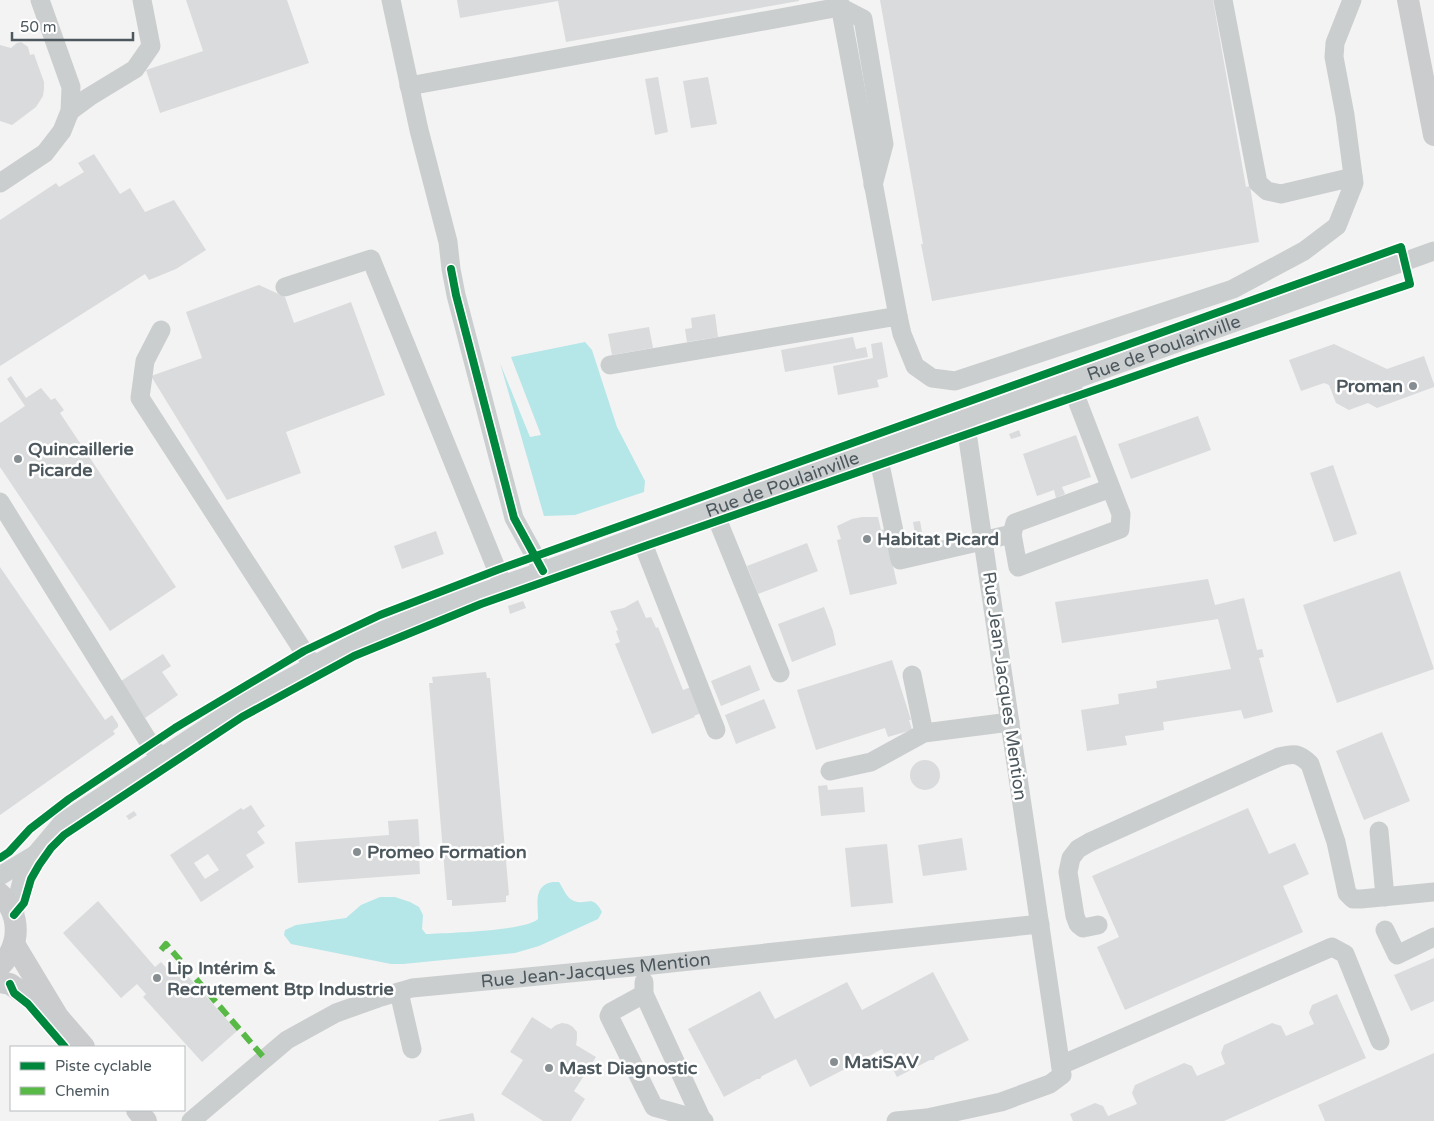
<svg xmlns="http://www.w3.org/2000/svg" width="1434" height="1121" viewBox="0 0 1434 1121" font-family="'Varela Round',sans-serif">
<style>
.water{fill:#b5e6e8}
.building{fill:#dadbdc;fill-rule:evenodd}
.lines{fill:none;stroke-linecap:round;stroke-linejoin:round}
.minor{stroke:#cbcecf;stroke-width:19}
.major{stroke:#caccce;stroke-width:22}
.quiet{stroke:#58b947;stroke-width:6;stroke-dasharray:12 6;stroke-linecap:butt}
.cycleway-casing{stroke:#fff;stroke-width:11}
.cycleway{stroke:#00873e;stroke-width:8}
.poi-dot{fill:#878e92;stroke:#fff;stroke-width:2}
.labels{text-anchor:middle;stroke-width:5;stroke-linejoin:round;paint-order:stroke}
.street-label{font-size:18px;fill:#4c585e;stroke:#fff}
.poi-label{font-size:18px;font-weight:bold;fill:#4c585e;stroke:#fff;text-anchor:start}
</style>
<rect width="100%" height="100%" fill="#f4f3f3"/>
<g class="water">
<polygon points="585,342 592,350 617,427 645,481 644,492 575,515 544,516 500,363 530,437 541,435 511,357"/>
<path d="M553 882H559C563 888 567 899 574 901 587 906 592 893 602 912L598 919 539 946 515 953 403 964H391L291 944 284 935 285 930 296 925 346 918 361 905 380 897H395L410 902 419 907 423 915 422 929 426 934C447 933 526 931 538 919 538 904 533 885 553 882Z"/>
</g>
<g class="building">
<polygon points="186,0 287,0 309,63 160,113 146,70 203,51"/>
<polygon points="457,0 799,0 799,1 566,42 558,1 460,18"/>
<polygon points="880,0 1213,0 1246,187 1250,186 1259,242 932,301 921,244 923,244"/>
<polygon points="21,42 28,47 30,55 34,54 44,82 44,89 43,96 36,107 12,125 0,121 0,45 11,48 17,43"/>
<polygon points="658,77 668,132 655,135 645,79"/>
<polygon points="708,77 717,124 691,128 683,81"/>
<polygon points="94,154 120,194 130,188 145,212 174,200 206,250 176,269 149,280 145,274 0,366 0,220 56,183 59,187 84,172 78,163"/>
<polygon points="259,285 285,297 294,323 351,302 385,395 286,432 301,473 227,500 151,376 202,358 186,312"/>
<polygon points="715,314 718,337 687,342 685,329 692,328 691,318"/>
<polygon points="649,327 653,348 612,355 608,334"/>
<polygon points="853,337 856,349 866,347 868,357 785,372 781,350"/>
<polygon points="882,342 888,377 877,380 879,387 838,395 833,366 873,358 871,344"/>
<polygon points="1334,344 1387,369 1424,356 1434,384 1434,387 1377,408 1368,403 1349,410 1336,403 1329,385 1324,383 1301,391 1289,360"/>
<polygon points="11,376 26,398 41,388 51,400 55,398 64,410 60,413 176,587 110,631 0,467 0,423 25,406 7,379"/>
<polygon points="1198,416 1211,450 1131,479 1118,444"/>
<polygon points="1019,430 1021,436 1011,439 1009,434"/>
<polygon points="1076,435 1091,477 1062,487 1065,494 1056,498 1054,490 1037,496 1023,454"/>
<polygon points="1333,465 1357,534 1334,542 1310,473"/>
<polygon points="862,517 878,517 881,530 885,529 897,584 850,595 837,540 841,539 837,526 852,519"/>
<polygon points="920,521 922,532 915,534 913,522"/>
<polygon points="436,531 444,554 402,569 394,546"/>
<polygon points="807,543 818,571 758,594 747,566"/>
<polygon points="0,567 105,720 112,715 118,724 118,727 113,731 115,734 0,815"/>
<polygon points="1400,571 1434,669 1337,703 1303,605"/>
<polygon points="1208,579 1215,605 1244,598 1257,650 1262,649 1264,657 1259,658 1273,712 1244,719 1241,710 1163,722 1164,730 1125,736 1127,745 1087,751 1081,710 1119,704 1118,694 1157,688 1156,681 1231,669 1218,619 1062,643 1055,602"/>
<polygon points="638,600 646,618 651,617 656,628 658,627 683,690 691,687 701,713 694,716 695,717 652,734 615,644 620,642 616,631 618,630 610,611 624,608"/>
<polygon points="523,601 526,608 510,614 508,606"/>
<polygon points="824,607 833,631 836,645 792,662 778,624"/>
<polygon points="163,654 171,666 162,672 178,695 145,718 121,681"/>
<polygon points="892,660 911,720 909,720 912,730 888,737 885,728 816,750 797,690"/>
<polygon points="750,665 760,690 721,706 711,681"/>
<polygon points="486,672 487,678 490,678 509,895 506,896 506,902 452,906 452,900 447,900 429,683 433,683 432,677"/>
<polygon points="764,699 776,728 736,744 725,715"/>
<polygon points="1382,732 1410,801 1364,820 1336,751"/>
<circle cx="925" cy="775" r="15"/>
<polygon points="827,785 828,790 863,787 865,812 821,816 818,786"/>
<path d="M251 805 265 826 257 832 265 843 246 855 254 867 201 902 170 855 241 808 243 810ZM208 854 219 870 205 879 194 863Z"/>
<polygon points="1248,808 1269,854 1295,843 1309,874 1283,886 1303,932 1125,1010 1097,947 1119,937 1092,876"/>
<polygon points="134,811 137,815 129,820 126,816"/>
<polygon points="418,819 420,850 419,850 419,855 420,874 298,883 295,842 389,835 388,821"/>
<polygon points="962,838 967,870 923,876 918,845"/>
<polygon points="887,844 893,903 851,907 845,848"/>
<polygon points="98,901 155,967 161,962 171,973 179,966 237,1031 202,1062 143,997 146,994 137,984 121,998 63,933"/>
<polygon points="1434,958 1434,1001 1411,1011 1394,975"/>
<polygon points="933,972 969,1040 935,1057 934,1060 930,1060 897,1077 882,1049 849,1067 847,1070 843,1070 810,1087 796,1059 762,1076 760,1079 757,1079 724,1097 688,1029 760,991 775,1019 847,982 862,1010"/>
<polygon points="1337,994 1366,1058 1224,1121 1073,1121 1070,1114 1095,1103 1103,1106 1108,1116 1137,1104 1132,1093 1135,1085 1184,1063 1192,1066 1197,1076 1225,1064 1221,1053 1224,1045 1272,1023 1281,1026 1286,1036 1314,1024 1309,1013 1312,1005"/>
<polygon points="532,1017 551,1029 556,1025 562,1023 568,1024 573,1027 577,1032 577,1039 576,1045 596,1057 574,1091 585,1099 571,1121 543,1121 501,1094 523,1060 510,1052"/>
<polygon points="1434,1053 1434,1121 1325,1121 1318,1105"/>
<polygon points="473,1113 475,1121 439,1121 439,1120"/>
</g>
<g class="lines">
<g class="minor">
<polyline points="391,0 419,130 448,242 451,269 456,295 514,518 543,571"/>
<polyline points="839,0 898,316"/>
<polyline points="1223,0 1258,183 1267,191 1281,194 1353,177"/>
<polyline points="409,86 840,7 863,19 884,144 873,185"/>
<polyline points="70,111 89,97 135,69 151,46 142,0"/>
<polyline points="0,183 45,153 62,131 70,111 71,87 40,0"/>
<polyline points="285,287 371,259 503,585"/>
<polyline points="161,330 145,361 140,398 313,666"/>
<polyline points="610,365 898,316 902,334 915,366 932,378 955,381 1233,289 1304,251 1337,226 1354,183 1345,115 1334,57 1335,43 1352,0"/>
<polyline points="1070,382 1121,514 1120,529 1018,567 1012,534 1015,523 1111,488"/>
<polyline points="877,450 900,560 1012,534"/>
<polyline points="0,502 150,744 161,758"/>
<polyline points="713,509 780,673"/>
<polyline points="640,536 716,730"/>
<polyline points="912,675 924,733"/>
<polyline points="830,771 871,762 924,733 1010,722"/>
<polyline points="1379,831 1385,897"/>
<polyline points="0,876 36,854"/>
<path id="s1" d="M14 915 17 900 22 881 36 854 63 822 244 703 364 638 445 605 543 571 758 493 1434 251"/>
<path d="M1098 925 1083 928 1078 924 1075 916 1068 872 1071 858 1078 849 1090 842 1279 757C1294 753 1299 753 1310 764L1336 842 1347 893 1353 899H1361L1434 892"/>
<polyline points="1385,930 1397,955 1434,937"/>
<polyline points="644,982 644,994 702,1120"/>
<polyline points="399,992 412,1049"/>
<polyline points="644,994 611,1012 609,1016 654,1107 704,1121"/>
<polyline points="1061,1065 1332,947 1345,954 1380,1041"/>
<path id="s2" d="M191 1121 287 1040 336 1013 378 998 412 988 643 966 1040 924"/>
<polyline points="896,1121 927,1118 1001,1102 1050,1084 1062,1075 965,419"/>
</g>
<g class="major">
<polyline points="1408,0 1434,135"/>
<path d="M0 894C21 915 21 945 0 966"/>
<polyline points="14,944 58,1017 84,1047"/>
<polyline points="0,982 10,984 52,1013"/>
<polyline points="137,1110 146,1121"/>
</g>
<polyline class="quiet" points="161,950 166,944 265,1059"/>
<defs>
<g id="cycleway">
<polyline points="451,269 456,295 514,518 543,571"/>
<polyline points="0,858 9,852 30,829 69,799 175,728 304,651 380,615 497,570 1401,247 1410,284 1184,359 648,545 481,604 354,656 242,717 64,835 51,848 39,865 31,879 24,903 14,915"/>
<polyline points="10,984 14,993 28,1004 65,1047"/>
</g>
</defs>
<use href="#cycleway" class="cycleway-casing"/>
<use href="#cycleway" class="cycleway"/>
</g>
<g class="poi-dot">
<circle cx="1413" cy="386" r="5"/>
<circle cx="18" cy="459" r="5"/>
<circle cx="867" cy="539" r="5"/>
<circle cx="357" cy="852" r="5"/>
<circle cx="157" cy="978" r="5"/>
<circle cx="834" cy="1062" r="5"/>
<circle cx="549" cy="1068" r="5"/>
</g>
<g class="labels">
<g class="street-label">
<text dy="6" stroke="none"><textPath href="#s1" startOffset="1311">Rue de Poulainville</textPath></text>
<text dy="6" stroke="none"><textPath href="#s1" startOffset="906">Rue de Poulainville</textPath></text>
<text transform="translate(1005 686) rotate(82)" y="6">Rue Jean-Jacques Mention</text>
<text dy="6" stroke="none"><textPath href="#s2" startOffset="446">Rue Jean-Jacques Mention</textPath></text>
</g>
<g class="poi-label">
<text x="1403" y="392" text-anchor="end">Proman</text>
<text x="28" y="455">Quincaillerie<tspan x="28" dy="21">Picarde</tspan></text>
<text x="877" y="545">Habitat Picard</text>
<text x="367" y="858">Promeo Formation</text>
<text x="167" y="974">Lip Intérim &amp;<tspan x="167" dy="21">Recrutement Btp Industrie</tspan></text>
<text x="844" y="1068">MatiSAV</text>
<text x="559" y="1074">Mast Diagnostic</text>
</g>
</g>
<rect x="10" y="1046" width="175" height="65" fill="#ffffff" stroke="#b7bcbf"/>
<rect x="20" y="1062" width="25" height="8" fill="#00873e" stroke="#b7bcbf"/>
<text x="55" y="1071" font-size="15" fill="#4c585e">Piste cyclable</text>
<rect x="20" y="1087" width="25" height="8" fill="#58b947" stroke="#b7bcbf"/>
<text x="55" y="1096" font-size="15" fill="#4c585e">Chemin</text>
<path d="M12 32v8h121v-8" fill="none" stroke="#4c585e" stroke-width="2.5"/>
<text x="20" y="32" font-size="15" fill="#4c585e" stroke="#ffffff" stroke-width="4" paint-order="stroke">50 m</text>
</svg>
